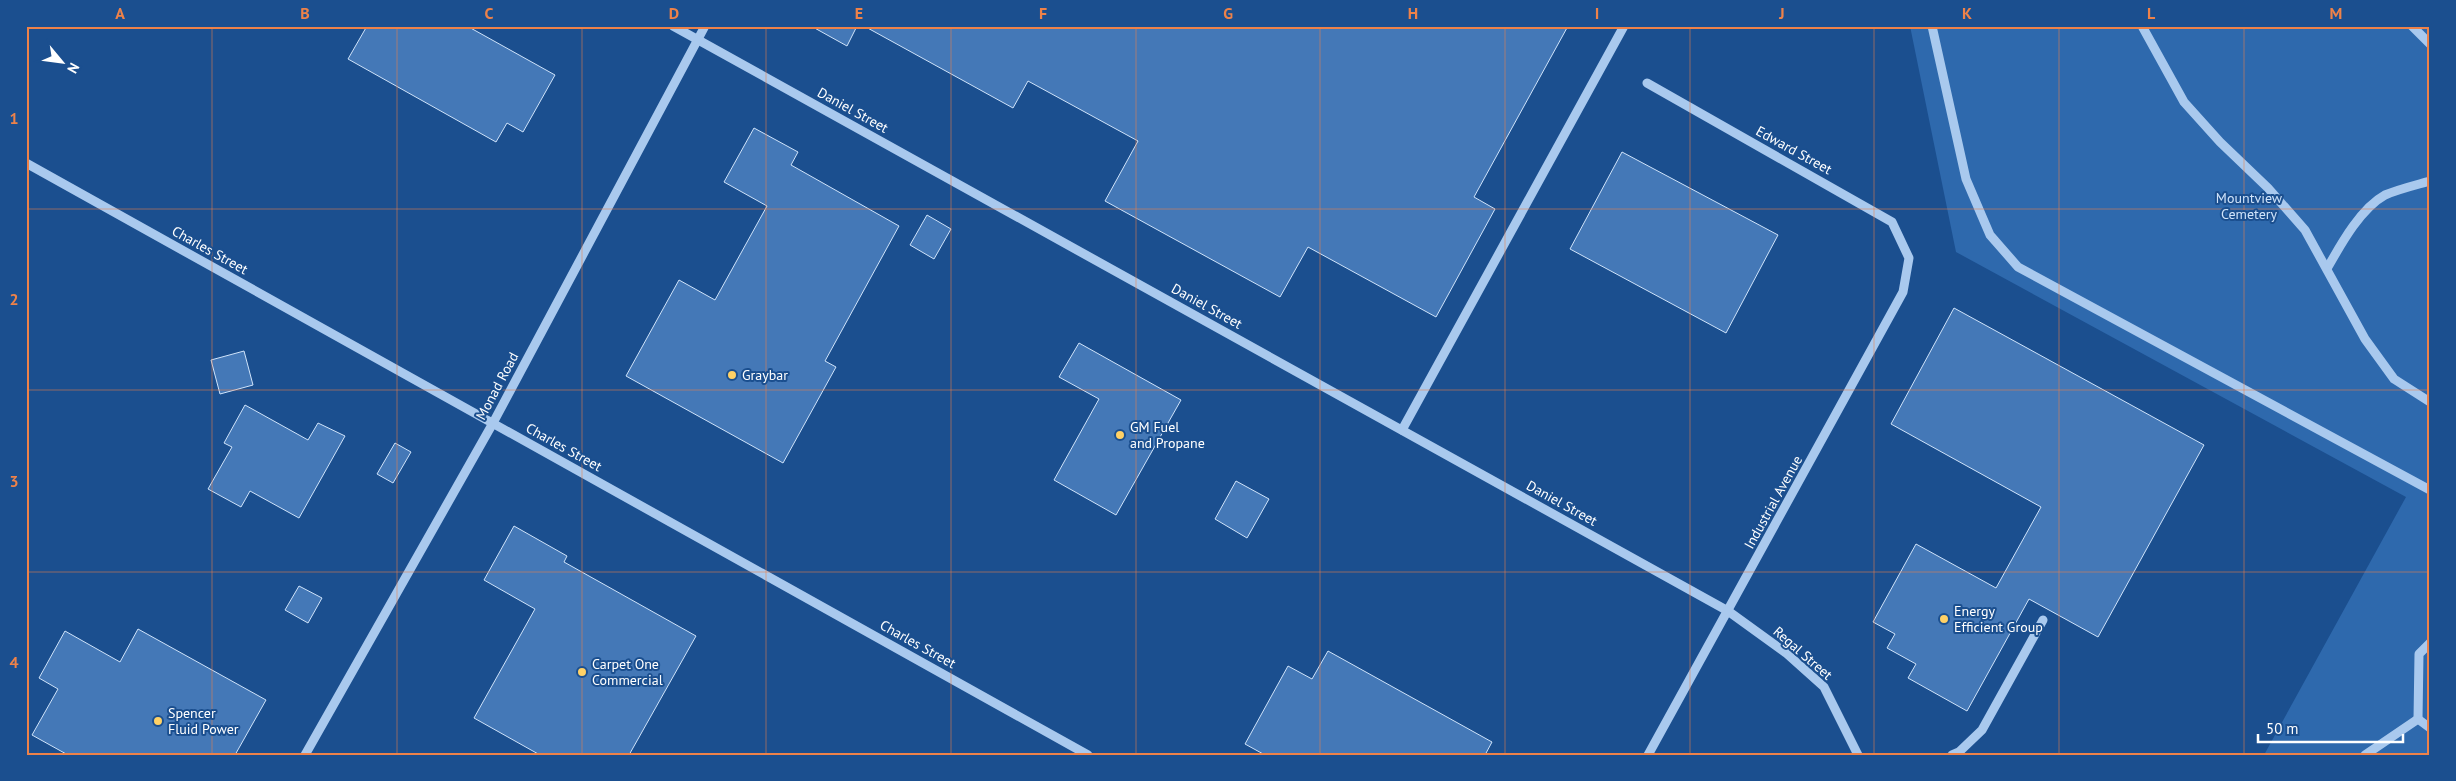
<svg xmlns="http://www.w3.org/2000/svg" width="2456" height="781" viewBox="0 0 2456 781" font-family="'PT Sans',sans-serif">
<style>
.green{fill:#2e69ad}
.building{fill:#4478b7;stroke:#cfe3fa}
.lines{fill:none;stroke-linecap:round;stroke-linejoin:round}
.minor{stroke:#a9c9ee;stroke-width:9}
.grid{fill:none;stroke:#ee8249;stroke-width:1;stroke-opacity:0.55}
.poi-dot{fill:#ffd166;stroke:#1b4f8f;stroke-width:2}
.labels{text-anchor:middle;stroke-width:4;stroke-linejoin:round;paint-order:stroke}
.street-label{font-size:14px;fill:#fff;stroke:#1b4f8f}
.park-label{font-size:14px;fill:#cfe3fa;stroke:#1b4f8f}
.poi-label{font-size:14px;fill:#fff;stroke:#1b4f8f;text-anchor:start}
.neatline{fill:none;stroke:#ee8249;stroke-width:2}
.grid-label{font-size:16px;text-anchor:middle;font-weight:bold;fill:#ee8249}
</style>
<rect width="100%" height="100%" fill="#1b4f8f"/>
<polygon class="green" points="1910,26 2430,26 2430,755 2264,755 2406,497 1956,252"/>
<g class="building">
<polygon points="367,26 467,26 555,75 523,132 507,123 496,142 348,59"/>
<polygon points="811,26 857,26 847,46"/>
<polygon points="864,26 1568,26 1474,197 1495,209 1436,317 1308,247 1280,297 1105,201 1138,141 1028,81 1013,108"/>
<polygon points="754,128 798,152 791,165 899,226 825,361 836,367 783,463 626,376 679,280 715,300 767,206 724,182"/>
<polygon points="1622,152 1778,235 1726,333 1570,249"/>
<polygon points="927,215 951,229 934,259 910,245"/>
<polygon points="1954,308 2204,445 2098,637 2029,599 1967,711 1908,678 1916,664 1887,648 1895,634 1873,622 1916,544 1996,588 2041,507 1891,424"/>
<polygon points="1079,343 1181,400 1116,515 1054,480 1099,399 1059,377"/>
<polygon points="244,351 253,385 220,394 211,360"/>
<polygon points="245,405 308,440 318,423 345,436 299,518 250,491 241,507 208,489 232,447 224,443"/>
<polygon points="395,443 411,452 393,483 377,474"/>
<polygon points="1236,481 1269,499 1247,538 1215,519"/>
<polygon points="514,526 567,556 564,562 696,636 629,755 540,755 474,718 535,609 484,580"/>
<polygon points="299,586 322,598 308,623 285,610"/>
<polygon points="138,629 266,700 235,755 68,755 32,735 58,689 39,678 65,631 120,662"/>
<polygon points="1328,651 1492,742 1485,755 1265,755 1245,744 1288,666 1312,679"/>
</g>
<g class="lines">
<g class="minor">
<polyline points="673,26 1728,611 1786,653 1824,687 1858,755"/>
<polyline points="1932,26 1966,179 1990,235 2018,267 2430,490"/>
<polyline points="2142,26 2184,102 2220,142 2268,188 2305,230 2365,339 2394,379 2430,402"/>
<polyline points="2412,26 2430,44"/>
<polyline points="1647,83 1892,222 1909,258 1903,292 1648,755"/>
<polyline points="26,163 1088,755"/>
<path d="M2328 267C2341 244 2361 208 2385 195 2399 189 2416 185 2430 181"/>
<polyline points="1402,430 1624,26"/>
<polyline points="2418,719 2419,654 2430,643"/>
<polyline points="2418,719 2430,728"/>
<polyline points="305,755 493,423 705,26"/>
<polyline points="1952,755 1959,752 1982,730 2043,620"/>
<polyline points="2365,755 2418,719"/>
</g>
</g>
<path class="grid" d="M212 26V755M397 26V755M582 26V755M766 26V755M951 26V755M1136 26V755M1320 26V755M1505 26V755M1690 26V755M1874 26V755M2059 26V755M2244 26V755M26 209H2430M26 390H2430M26 572H2430"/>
<g class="poi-dot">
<circle cx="732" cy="375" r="5"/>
<circle cx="1120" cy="435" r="5"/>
<circle cx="1944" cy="619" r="5"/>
<circle cx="582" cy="672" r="5"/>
<circle cx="158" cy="721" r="5"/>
</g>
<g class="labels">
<g class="street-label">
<text transform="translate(853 110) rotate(29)" y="5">Daniel Street</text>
<text transform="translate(1794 150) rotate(29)" y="5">Edward Street</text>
<text transform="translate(210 250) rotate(29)" y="5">Charles Street</text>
<text transform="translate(1207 306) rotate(29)" y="5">Daniel Street</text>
<text transform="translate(497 386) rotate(-62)" y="5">Monad Road</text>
<text transform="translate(564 447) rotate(29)" y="5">Charles Street</text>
<text transform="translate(1773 502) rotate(-61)" y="5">Industrial Avenue</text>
<text transform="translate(1562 503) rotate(29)" y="5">Daniel Street</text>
<text transform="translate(918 644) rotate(29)" y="5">Charles Street</text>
<text transform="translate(1803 653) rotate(41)" y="5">Regal Street</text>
</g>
<g class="park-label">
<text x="2249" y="203">Mountview<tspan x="2249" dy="16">Cemetery</tspan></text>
</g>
<g class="poi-label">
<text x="742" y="380">Graybar</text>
<text x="1130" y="432">GM Fuel<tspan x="1130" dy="16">and Propane</tspan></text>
<text x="1954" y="616">Energy<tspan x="1954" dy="16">Efficient Group</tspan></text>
<text x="592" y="669">Carpet One<tspan x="592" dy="16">Commercial</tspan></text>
<text x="168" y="718">Spencer<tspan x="168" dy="16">Fluid Power</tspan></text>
</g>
</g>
<rect width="2456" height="781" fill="none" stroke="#1b4f8f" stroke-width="55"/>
<g transform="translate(62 62) rotate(119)" stroke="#1b4f8f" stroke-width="4" paint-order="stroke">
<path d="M0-4L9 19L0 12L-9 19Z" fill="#ffffff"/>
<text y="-8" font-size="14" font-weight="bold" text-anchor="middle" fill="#ffffff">N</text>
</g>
<path d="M2258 734v8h145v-8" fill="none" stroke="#ffffff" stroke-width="2.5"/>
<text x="2266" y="734" font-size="15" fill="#ffffff" stroke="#1b4f8f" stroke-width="4" paint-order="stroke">50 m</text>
<rect x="28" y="28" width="2400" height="726" class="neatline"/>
<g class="grid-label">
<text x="120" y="19">A</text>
<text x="305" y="19">B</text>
<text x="489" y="19">C</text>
<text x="674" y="19">D</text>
<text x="859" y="19">E</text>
<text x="1043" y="19">F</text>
<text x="1228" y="19">G</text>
<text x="1413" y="19">H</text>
<text x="1597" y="19">I</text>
<text x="1782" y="19">J</text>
<text x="1967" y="19">K</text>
<text x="2151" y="19">L</text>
<text x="2336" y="19">M</text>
<text x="14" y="124">1</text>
<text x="14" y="305">2</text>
<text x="14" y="487">3</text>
<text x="14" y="668">4</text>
</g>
</svg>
